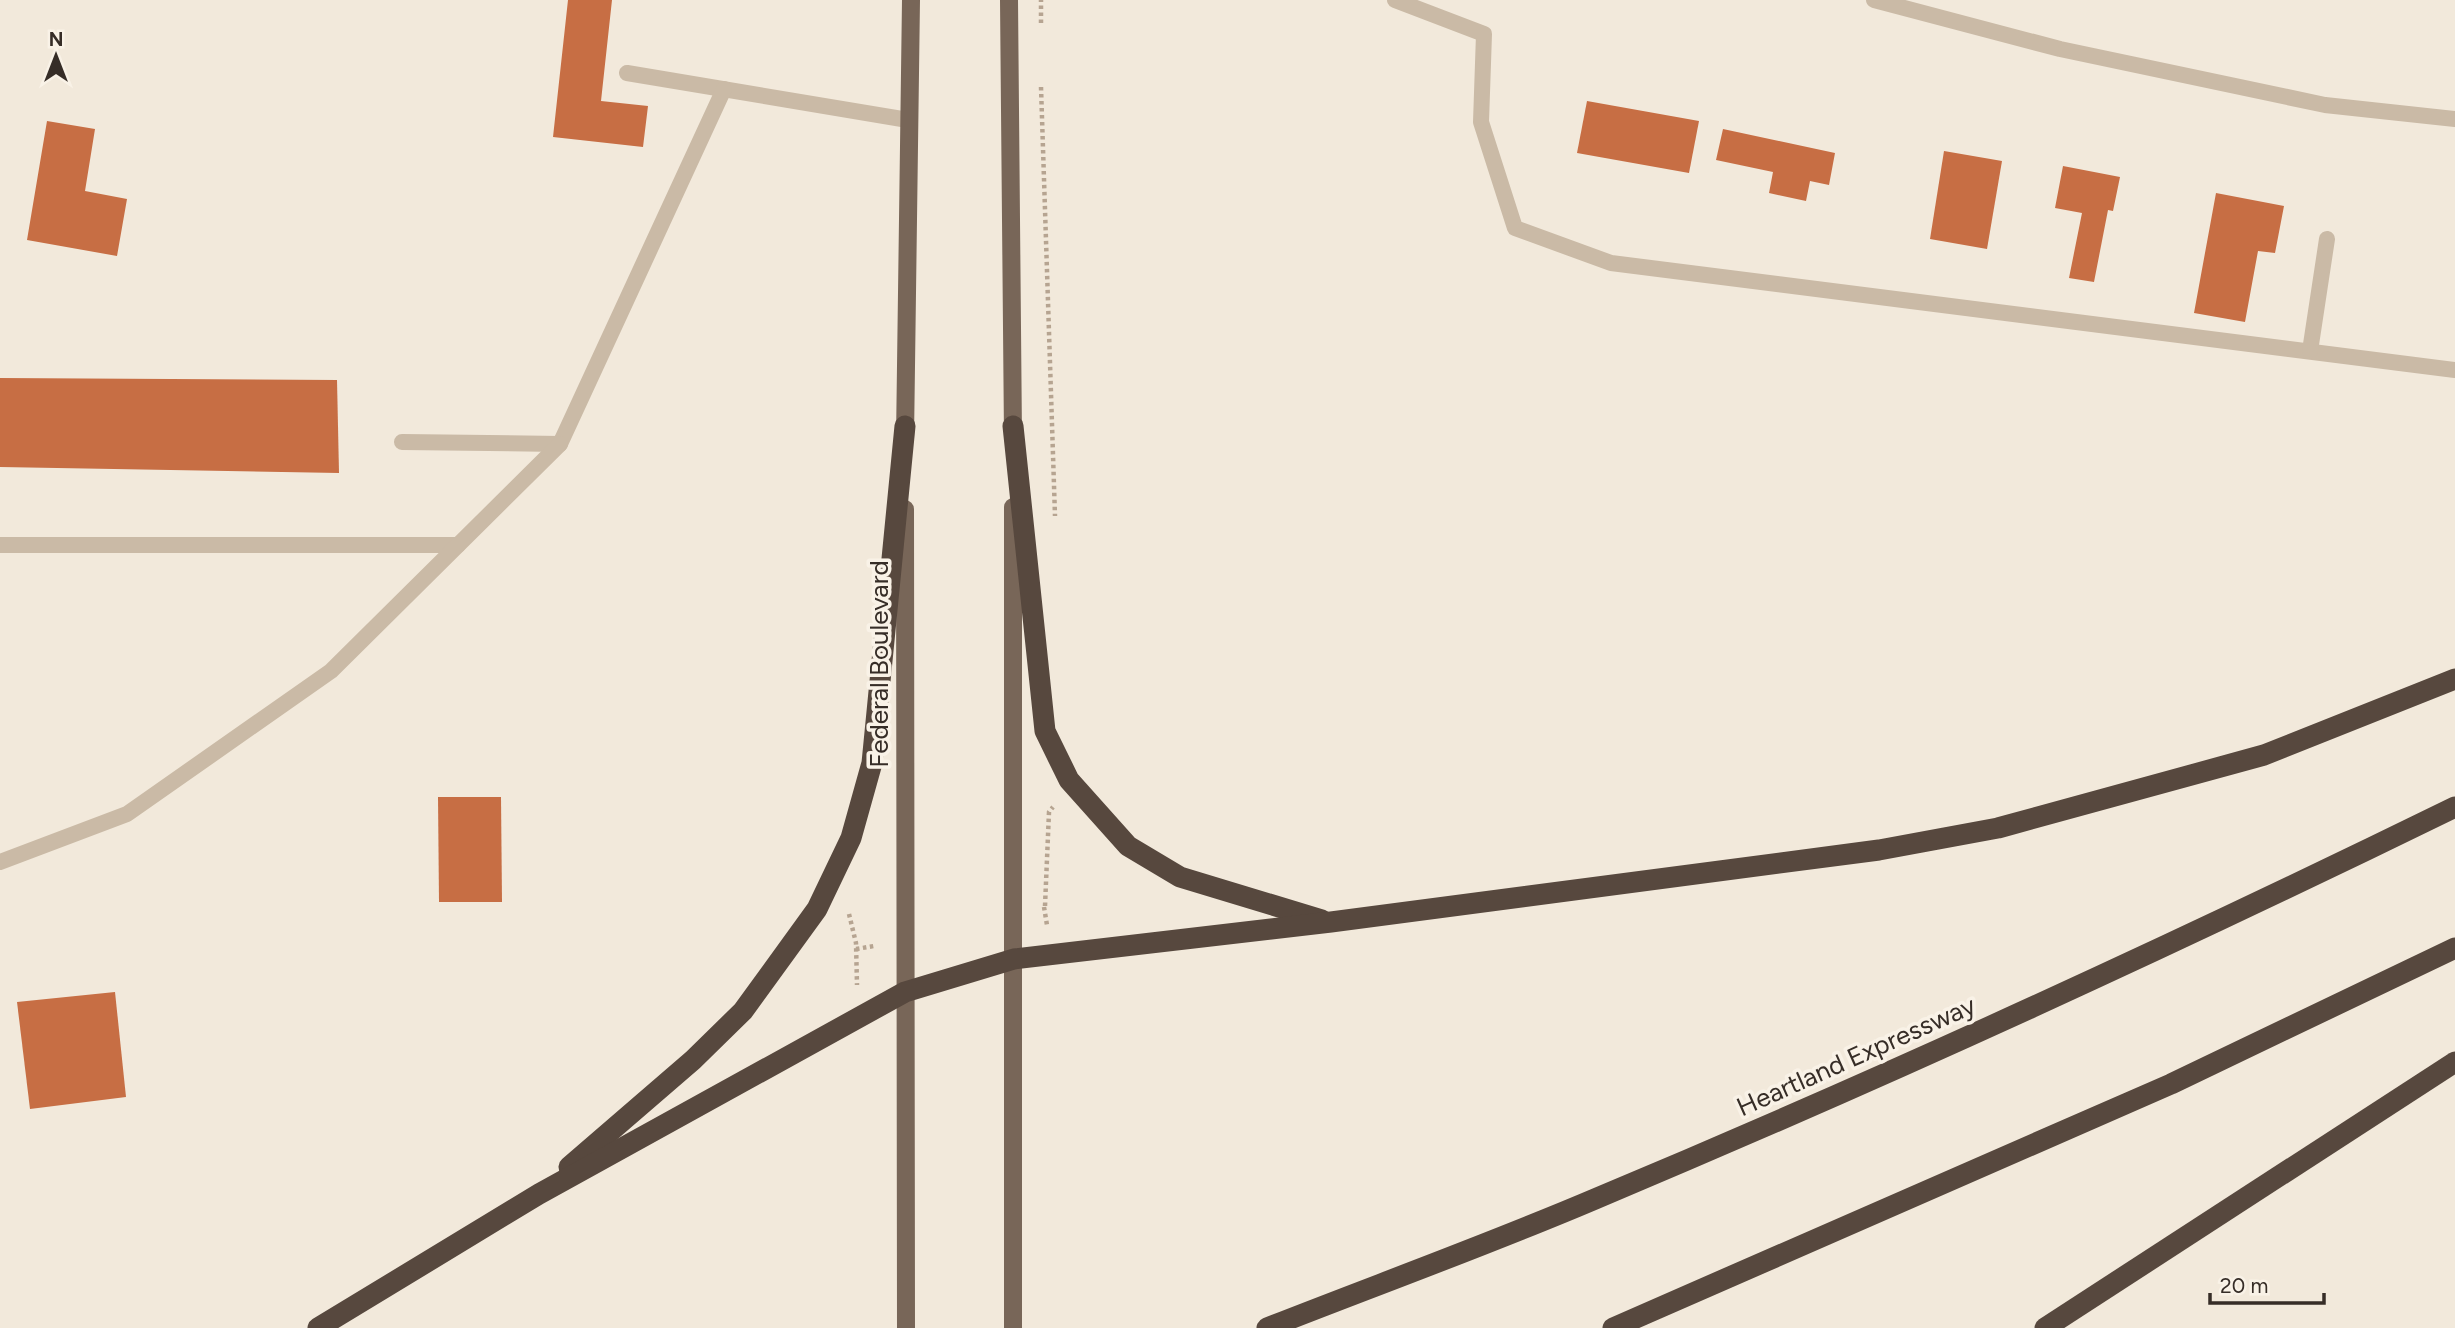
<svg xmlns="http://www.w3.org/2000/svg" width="2455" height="1328" viewBox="0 0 2455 1328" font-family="Figtree,sans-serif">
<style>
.building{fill:#c76e44}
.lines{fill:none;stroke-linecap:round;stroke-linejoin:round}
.path{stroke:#b6a491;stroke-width:4.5;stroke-dasharray:3.5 3.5;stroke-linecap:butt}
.service{stroke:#cabaa6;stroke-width:16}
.primary{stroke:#786658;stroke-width:18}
.motorway{stroke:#57483e;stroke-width:21}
.labels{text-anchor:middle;stroke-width:7;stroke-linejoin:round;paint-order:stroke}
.street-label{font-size:26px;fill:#362d27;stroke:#f9f2e7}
</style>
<rect width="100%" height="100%" fill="#f2e9db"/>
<g class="building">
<polygon points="568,0 612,0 601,101 648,106 643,147 553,137"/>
<polygon points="1587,101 1699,121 1689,173 1577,153"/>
<polygon points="47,121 95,129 85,191 127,199 117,256 27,240"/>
<polygon points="1723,129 1835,153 1829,185 1810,181 1806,201 1769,193 1773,172 1716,160"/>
<polygon points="1944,151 2002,161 1987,249 1930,239"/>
<polygon points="2063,166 2120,177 2113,211 2108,210 2094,282 2069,278 2082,213 2055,208"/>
<polygon points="2216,193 2284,206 2275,253 2258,251 2245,322 2194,313"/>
<polygon points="0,378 337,380 339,473 0,467"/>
<polygon points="438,797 501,797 502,902 439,902"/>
<polygon points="115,992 126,1097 30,1109 17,1002"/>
</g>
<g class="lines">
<g class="path">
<polyline points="1041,23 1041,0"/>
<polyline points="1041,87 1055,516"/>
<polyline points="1045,906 1049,812 1053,807"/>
<polyline points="1044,907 1047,925"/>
<polyline points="849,914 856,943 857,985"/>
<polyline points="856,949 874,946"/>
</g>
<g class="service">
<polyline points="1395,0 1484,34 1481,122 1515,228 1611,263 2455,370"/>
<polyline points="1874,0 2060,49 2325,105 2455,119"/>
<polyline points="627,73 908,120"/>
<polyline points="2310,351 2327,239"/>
<polyline points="402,442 560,444 724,89"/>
<polyline points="0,545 458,545"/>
<polyline points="0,862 127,814 331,671 560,444"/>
</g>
<g class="primary">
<polyline points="1009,0 1013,437"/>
<polyline points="905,439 911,0"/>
<polyline points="905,509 906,1328"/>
<polyline points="1013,1328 1013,507"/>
</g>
<g class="motorway">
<polyline points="1013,426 1045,731 1069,780 1128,846 1180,877 1322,920"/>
<polyline points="569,1167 693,1060 743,1011 817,909 851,838 872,763 905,426"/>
<polyline points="318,1328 539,1194 905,992 1014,959 1331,922 1879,850 1998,828 2264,755 2455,679"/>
<path d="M1267 1328C1376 1285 1487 1245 1595 1199 1886 1077 2171 946 2455 807"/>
<polyline points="1613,1328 2171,1084 2455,948"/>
<polyline points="2045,1328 2455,1062"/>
</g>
</g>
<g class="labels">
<g class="street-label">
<text transform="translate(879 664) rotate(-90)" y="9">Federal Boulevard</text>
<text transform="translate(1856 1056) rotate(-24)" y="9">Heartland Expressway</text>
</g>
</g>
<g transform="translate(56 56)" stroke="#f9f2e7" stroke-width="5" paint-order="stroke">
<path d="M0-5L12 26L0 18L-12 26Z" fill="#362d27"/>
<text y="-10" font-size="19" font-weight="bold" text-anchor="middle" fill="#362d27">N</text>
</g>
<path d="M2210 1293v10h114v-10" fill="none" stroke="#362d27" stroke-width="3.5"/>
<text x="2220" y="1293" font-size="21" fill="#362d27" stroke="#f9f2e7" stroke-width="5" paint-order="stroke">20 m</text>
</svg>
